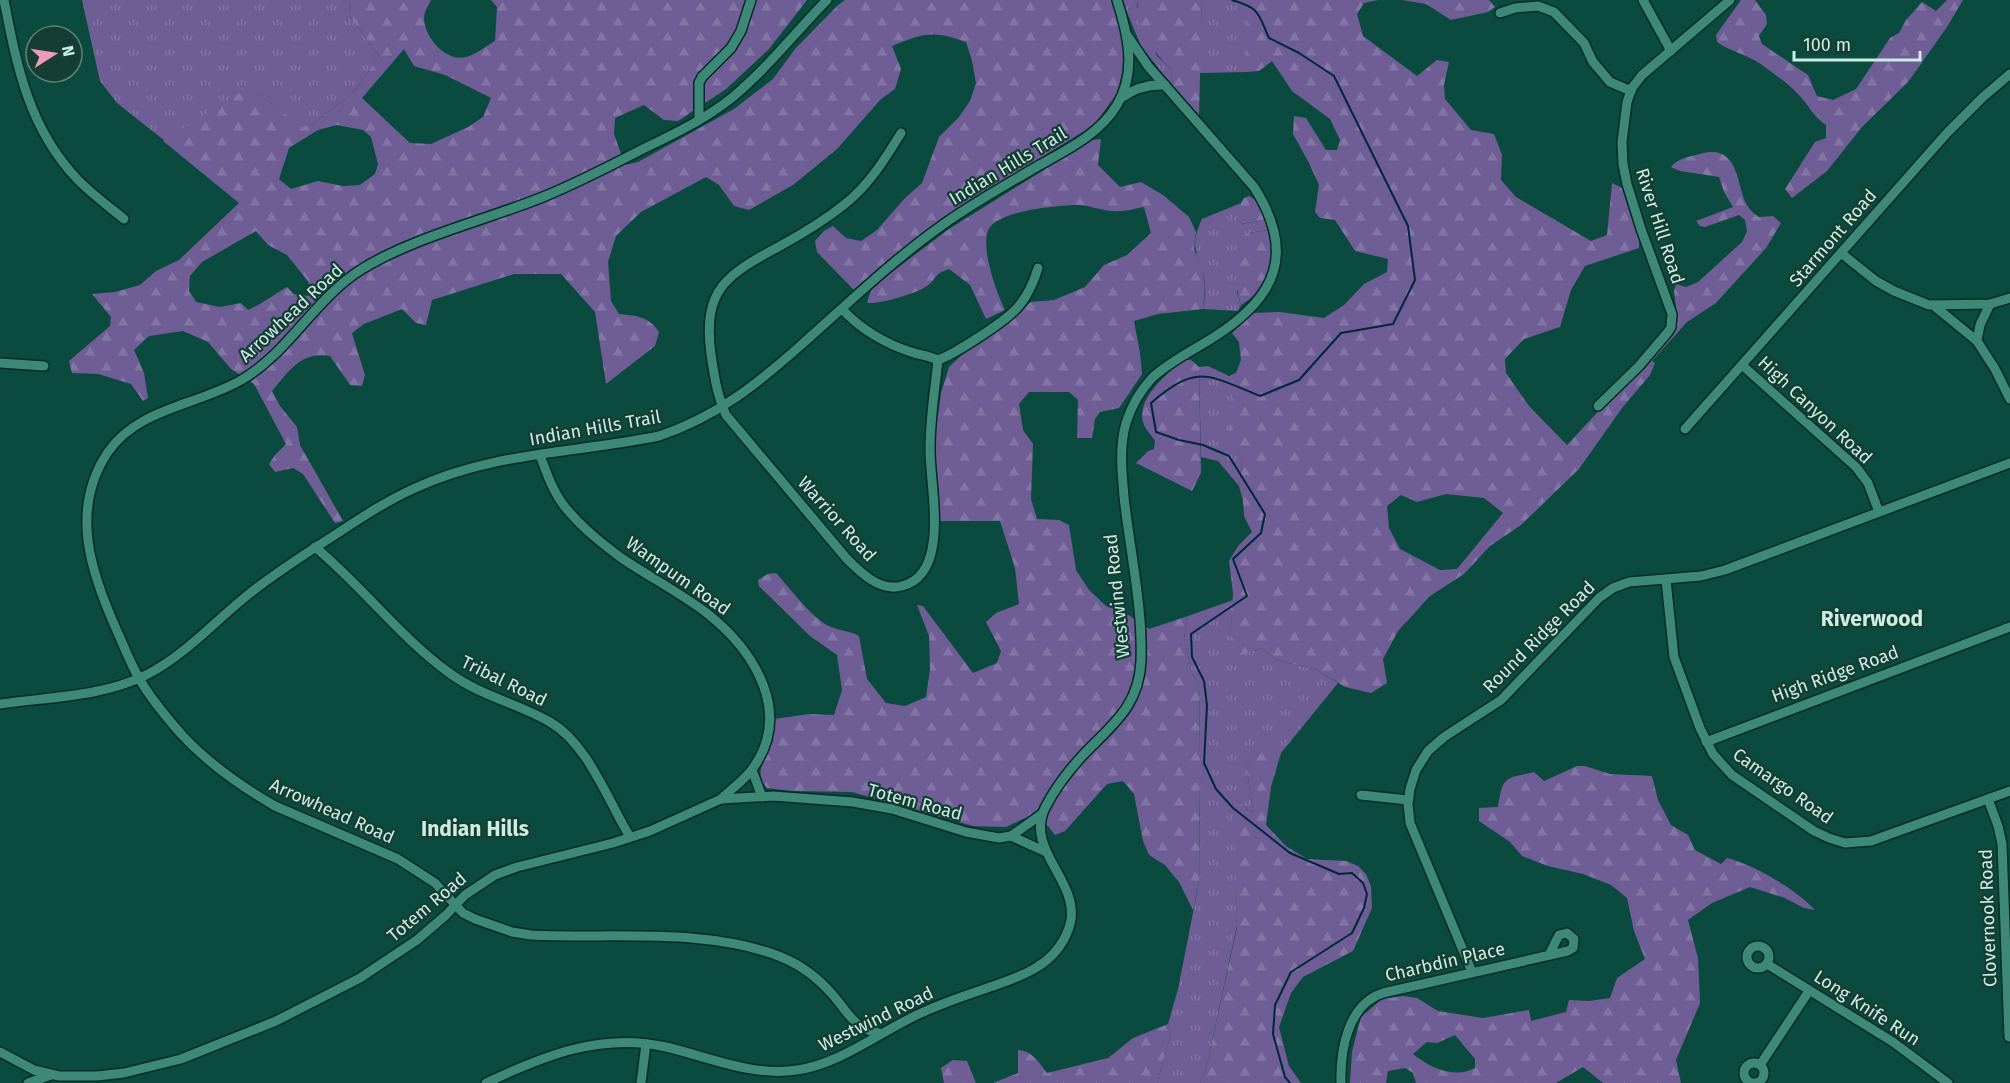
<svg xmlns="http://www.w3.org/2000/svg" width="2010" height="1083" viewBox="0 0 2010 1083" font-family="'Fira Sans',sans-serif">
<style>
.grass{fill:url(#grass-tufts)}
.forest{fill:url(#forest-firs);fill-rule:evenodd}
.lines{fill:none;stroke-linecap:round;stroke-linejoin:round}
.stream{stroke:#00283c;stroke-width:2}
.street-casing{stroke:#032d25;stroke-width:12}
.street{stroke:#3e8878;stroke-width:9}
.labels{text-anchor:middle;stroke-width:4.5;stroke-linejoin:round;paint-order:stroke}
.street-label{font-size:18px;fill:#caede4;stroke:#153d34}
.quarter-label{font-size:21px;font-weight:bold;fill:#caede4;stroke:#153d34}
</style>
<defs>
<pattern id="grass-tufts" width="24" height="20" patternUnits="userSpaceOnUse" patternTransform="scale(1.5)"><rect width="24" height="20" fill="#6f5d96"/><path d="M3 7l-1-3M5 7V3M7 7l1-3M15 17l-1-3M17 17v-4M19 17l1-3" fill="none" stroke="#8275a5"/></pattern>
<pattern id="forest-firs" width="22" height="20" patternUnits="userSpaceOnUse" patternTransform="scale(1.5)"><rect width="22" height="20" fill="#6f5d96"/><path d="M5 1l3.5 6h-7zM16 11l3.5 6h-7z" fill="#8275a5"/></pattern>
</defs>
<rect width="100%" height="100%" fill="#0b4a3f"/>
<g class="grass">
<polygon points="82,0 350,0 349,15 379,56 354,92 311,125 302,128 258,93 165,141 117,103 100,81"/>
<polygon points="1122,0 1138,0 1137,6 1157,56 1171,69 1173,87 1141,46"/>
<polygon points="1202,0 1247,0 1247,72 1199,73"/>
<path d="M1241 203V224L1265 220 1268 230 1249 233 1237 293 1241 305 1238 311 1203 309C1204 301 1206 293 1205 285 1201 254 1187 251 1202 219Z"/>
<polygon points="1208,366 1229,376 1236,373 1230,428 1242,465 1239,486 1218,461 1201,457 1199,367"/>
<polygon points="1233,600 1230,643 1254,651 1262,648 1276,660 1317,670 1338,683 1281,753 1260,753 1246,766 1253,809 1252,813 1235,799 1237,925 1206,1069 1200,1083 1157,1083 1171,1034 1168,1024 1178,989 1200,877 1199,779 1205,775 1200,755 1199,683 1192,673 1184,638 1188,616"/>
</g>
<g class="forest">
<path d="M350 0H431C429 5 424 12 424 17 424 37 445 62 466 57 477 54 486 46 495 41L497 7 491 0H807L769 49 726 89 678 121 664 120 644 105 615 118 614 134 625 165 638 162 734 109 773 79 795 49 838 5 845 0H1111L1120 28 1125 58 1118 92 1094 125 951 213 854 290 817 252 815 241 824 231 833 226 846 238 861 241 877 230 904 199 922 183 939 137 959 117 970 101 976 83 972 61 966 42C933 30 923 33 892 46L901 69 895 89 881 99 837 149 793 185 749 210 734 206 719 185 706 177 641 212 616 236 608 262 611 301 619 314C636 316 649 316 659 332L655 346 606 384 595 312 561 274H514L432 300 426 325 416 323 402 309 364 324 352 333 365 375 362 386 350 385 330 356C301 351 289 371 272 391L280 406 297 427 300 445 343 521 335 523 303 474 293 468 275 472 269 464 275 455 286 444 254 384 231 369 208 342 183 331 149 336 134 350 144 373 148 398 143 401 131 384 98 374 72 373 69 361 110 326 111 317 92 294 115 292 140 285 156 271 179 260 239 203 163 141 239 93H258L302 127 311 125 354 92 379 56 349 15ZM404 49 414 66 445 75 491 98 483 117 468 127 431 144 410 143 362 98ZM337 125 363 130 371 137 378 164 375 174 360 185 343 186 318 181 291 189 279 179 289 148 318 130ZM256 231 268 245 287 255 307 280 312 290 308 296 294 294 287 287C275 294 260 305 248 310L241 303 220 307 196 302 189 291 190 276 202 262Z"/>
<path d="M1138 0H1202L1199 115 1173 87 1171 69C1153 53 1136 25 1138 0Z"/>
<path d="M1247 0H1378L1364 3 1357 14 1363 36 1417 76 1437 60 1449 62 1444 85 1445 99 1471 130 1494 134 1502 155 1501 180 1516 197 1591 241 1607 235 1612 183 1622 188 1639 239V248L1585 266 1571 290 1560 327 1524 339 1505 359 1506 373 1529 406 1567 445 1647 359 1676 325 1677 315 1674 291 1676 284 1686 287 1698 282 1742 242 1747 231 1745 220 1739 215 1705 227 1700 226 1696 221 1733 207 1724 192 1719 177 1680 171 1671 167C1678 158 1689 157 1700 154 1735 144 1736 175 1744 199 1747 207 1753 213 1759 217L1773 216 1781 223 1766 248 1716 303 1687 322 1652 361 1655 363 1650 375 1622 408 1579 469 1521 525 1490 546 1464 574 1430 596 1398 631 1383 659 1387 683 1371 693 1345 687 1317 670 1276 660 1262 648 1238 656 1230 643 1233 594 1229 561 1238 546 1252 532 1244 516 1243 501 1239 486 1242 465 1229 428 1232 393 1236 373 1241 360 1239 342 1232 333 1253 313 1280 312 1324 318 1344 305 1364 284 1387 272 1388 259 1355 251 1335 220 1320 218 1315 212 1319 185 1309 163 1293 134 1294 116 1306 118 1326 150H1337L1340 140 1330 119 1292 91 1272 61 1259 71 1247 72ZM1446 494 1484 498 1503 513 1457 569 1440 570 1400 549 1389 528 1387 506 1401 495 1417 502Z"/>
<polygon points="1402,0 1489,0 1495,7 1488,12 1451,20 1426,4"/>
<path d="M1741 0H1755L1766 15 1767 24 1759 36 1762 44 1808 75 1817 96 1833 100 1856 89 1890 38 1899 33 1906 20 1922 2 1936 11 1947 0H1963L1947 27 1908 82 1862 127 1827 171 1792 198 1785 189 1815 142 1826 138V125C1813 117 1809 105 1798 94 1788 83 1774 74 1762 65 1747 54 1731 52 1717 42L1716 35Z"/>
<path d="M1101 139 1098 165 1120 187 1141 182 1163 195 1189 217 1196 232 1194 249 1201 264 1205 287 1203 309 1158 314 1134 321 1140 353 1142 374 1119 408 1100 412 1095 419 1092 438H1077L1078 400 1069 392H1029L1019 404 1023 430 1033 444 1031 499 1037 519 1059 520 1069 525 1076 570 1089 590 1106 606 1124 612 1149 629 1188 616 1184 638 1192 673 1199 683 1200 755 1205 775 1199 779 1200 877 1193 910 1179 882 1165 865 1149 855 1143 841 1134 794 1123 781 1107 784 1065 831 1055 835 1048 826 1025 818 1006 827 973 826 852 792 792 791 767 788 760 779 761 768 767 754 774 719 809 714 834 715 842 690 837 655 810 636 759 586 758 580 768 574 776 573C790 588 813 620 831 627 841 631 850 631 859 636L867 679 886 703 905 706 926 697 930 669 929 636 917 605 923 606 973 673 997 663 1001 651 986 622 996 613 1019 604 1015 568 1000 521H940L934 444 941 393 949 367 977 341 1031 302 1054 300 1085 287 1104 265 1127 255 1151 233 1144 207C1136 208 1128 211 1121 211 1107 213 1093 206 1080 205 1058 205 1006 210 991 226 977 240 997 294 1005 310L986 319 970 285 949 269C933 274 937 279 927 286 915 294 881 304 867 303L872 287 949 229 1092 140Z"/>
<polygon points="1249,196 1259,202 1265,220 1240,224 1241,203 1244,198"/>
<path d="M1268 230C1277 258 1268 290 1241 305 1233 283 1237 260 1239 237L1249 233Z"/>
<path d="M1183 359 1191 360 1199 367 1201 473 1192 491 1136 463 1148 451 1154 449 1155 441C1152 436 1147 431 1144 425 1134 399 1167 375 1183 359Z"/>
<polygon points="1260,753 1281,753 1271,787 1266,825 1286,846 1307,859 1346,861 1358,866 1366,874 1371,886 1372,908 1353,951 1303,977 1291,993 1279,1027 1289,1066 1301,1083 1200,1083 1206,1069 1237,927 1234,798 1252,813 1253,809 1246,766"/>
<path d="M1577 766H1585L1610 774 1652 776 1658 800 1671 825 1688 835 1695 850 1721 864 1727 858C1753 864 1797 890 1815 910L1804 908 1785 898 1750 887 1712 903 1688 920 1698 958 1700 1003 1676 1060 1681 1083H1603L1583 1067 1556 1083H1416L1413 1073 1405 1068 1388 1071 1386 1083H1350L1352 1052 1361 1017 1382 999 1403 996 1417 998 1438 1011 1483 1018 1529 1010 1531 1021 1566 1012 1569 1000 1589 1001 1610 998 1617 978 1645 959 1634 931 1627 898 1611 885 1583 874 1548 866 1522 856 1510 842 1479 821V808L1498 807C1503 776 1504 779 1534 772L1544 781ZM1455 1035 1475 1059V1068C1454 1079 1430 1068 1413 1054L1427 1042 1437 1043Z"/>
<path d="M1168 1024 1171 1034 1157 1083H993L1018 1073V1050C1032 1051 1039 1062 1047 1073L1108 1058 1133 1038Z"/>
<polygon points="953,1060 967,1061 976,1083 944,1083 941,1068"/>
</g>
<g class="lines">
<path class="stream" d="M1232 0C1260 8 1258 13 1269 38L1299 53 1334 76 1408 226 1415 280 1393 324 1341 333 1299 380 1260 396C1208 375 1197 363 1151 403L1156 432 1179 440 1203 445 1229 456 1265 514 1261 533 1233 559 1247 596 1191 634 1192 657 1204 681 1207 705 1204 763 1216 789 1233 808 1290 853 1339 874 1352 873 1363 883 1367 894 1364 908 1352 933 1291 972 1275 1005 1273 1034 1285 1077 1290 1083"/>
<defs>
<g id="street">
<path d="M4 0C17 67 29 129 78 180 92 194 108 206 124 219"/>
<path d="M827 0C798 29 773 62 742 89 712 117 673 134 637 152 606 168 575 184 543 197 486 220 414 237 362 269 315 298 290 351 243 379 200 405 139 407 108 452 69 510 91 573 117 631 124 646 130 663 139 678 150 698 167 718 182 735 208 763 242 787 275 806L398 859 435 883 463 913 475 919 512 932 531 935C608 939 708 927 781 957 801 965 818 978 832 994 848 1012 854 1029 879 1033"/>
<polyline points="1643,0 1671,51"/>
<polyline points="1500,13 1515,8 1538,6 1554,12 1584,43 1593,62 1610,82 1631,91"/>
<path d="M1121 98C1135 88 1148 84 1165 85"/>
<polyline points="699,119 699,83 702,77 731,48 741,31 751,0"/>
<path d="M901 133C885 159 869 185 845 204 825 220 802 234 780 246 728 274 702 288 711 354 714 375 717 395 726 415L847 559C861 573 880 592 902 586 952 574 929 483 930 448 930 418 935 389 938 360"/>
<polyline points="1841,253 1876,281 1894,291 1929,305 1990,304 2010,298"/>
<polyline points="1990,304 1980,325 1977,341 1995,369 2010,399"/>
<polyline points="1933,305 1977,341"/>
<path d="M842 309C860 329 886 344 911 352 920 355 929 356 938 360 955 354 1004 322 1016 309 1026 299 1034 282 1038 268"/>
<polyline points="0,363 44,366"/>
<polyline points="1742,365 1856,467 1868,483 1879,512"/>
<polyline points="1598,406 1639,366 1668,332 1671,327 1672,314 1641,229 1627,184 1623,164 1622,142 1627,102 1632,88 1642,75 1730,0"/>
<polyline points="1685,429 1947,133 1983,97 2010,74"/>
<path d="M540 455C548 477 555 498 572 515 586 531 603 544 620 557 649 577 681 593 708 614 754 651 793 712 753 768 745 780 731 789 721 799"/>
<path d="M315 547C362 586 399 636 448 672 480 696 517 703 550 722 588 744 608 801 630 837"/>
<polyline points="1666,580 1674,657 1700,728 1713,754 1732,775 1814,831 1829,838 1845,843 1871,841 2010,791"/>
<path d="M0 704C48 697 102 697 146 675 183 657 216 620 249 594 270 577 293 562 316 547 348 527 378 505 413 489 490 452 577 453 659 436 716 417 756 385 800 346 852 300 902 251 960 213 986 196 1012 181 1038 166 1066 150 1100 134 1117 105 1137 72 1128 34 1117 0"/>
<polyline points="1706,742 2010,627"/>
<polyline points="752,770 762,797"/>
<polyline points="1361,795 1408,800"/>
<polyline points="1988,799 1998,826 2002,844 2009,1037"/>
<polyline points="1011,836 1046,852"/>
<circle cx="1758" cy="957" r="11"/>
<polyline points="1767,964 1893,1042 1948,1083"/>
<polyline points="1472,972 1410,823 1408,804 1410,789 1416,770 1428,751 1444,737 1501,700 1599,598 1613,588 1629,582 1701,576 1725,570 2010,463"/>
<polyline points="0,1052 34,1070 59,1076 97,1076 124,1073 181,1059 276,1021 360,978 417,940 446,915 465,895 495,875 517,867 613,843 650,831 721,799 773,796 853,802 892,809 966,832 999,838 1011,836 1042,814"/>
<circle cx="1754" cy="1073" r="10"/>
<polyline points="1760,1065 1809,991"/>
<polyline points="28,1083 51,1075"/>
<path d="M486 1083C543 1056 602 1032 666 1047 709 1057 752 1077 797 1070 840 1064 880 1032 919 1014 944 1002 970 994 996 985 1010 980 1025 975 1037 967 1054 957 1067 940 1071 920 1077 880 1025 848 1045 808 1055 788 1069 770 1084 754 1113 724 1139 706 1141 661 1143 608 1130 551 1124 497 1122 473 1119 447 1126 423 1131 407 1140 391 1152 378 1170 361 1194 350 1214 337 1277 297 1296 253 1254 187L1148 66 1127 35"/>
<polyline points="641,1083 646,1044"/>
<path d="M1341 1083C1340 1050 1348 1004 1383 993L1568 951 1573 948 1574 939 1567 933 1559 935 1549 955"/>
</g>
</defs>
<use href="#street" class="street-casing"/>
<use href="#street" class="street"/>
</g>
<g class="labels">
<g class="street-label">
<text transform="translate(1008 166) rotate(-31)" y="6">Indian Hills Trail</text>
<text transform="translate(1660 226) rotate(72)" y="6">River Hill Road</text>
<text transform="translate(1833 238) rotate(-49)" y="6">Starmont Road</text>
<text transform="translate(291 313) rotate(-43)" y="6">Arrowhead Road</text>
<text transform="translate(1815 410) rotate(43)" y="6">High Canyon Road</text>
<text transform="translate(595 428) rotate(-10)" y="6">Indian Hills Trail</text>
<text transform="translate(837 519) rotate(48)" y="6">Warrior Road</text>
<text transform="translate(678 576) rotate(35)" y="6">Wampum Road</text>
<text transform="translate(1117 596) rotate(-96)" y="6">Westwind Road</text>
<text transform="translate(1539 637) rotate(-45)" y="6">Round Ridge Road</text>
<text transform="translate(1835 674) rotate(-20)" y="6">High Ridge Road</text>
<text transform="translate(504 681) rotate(26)" y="6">Tribal Road</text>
<text transform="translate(1783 786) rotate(35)" y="6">Camargo Road</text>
<text transform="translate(915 802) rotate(15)" y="6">Totem Road</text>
<text transform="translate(332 811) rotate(24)" y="6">Arrowhead Road</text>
<text transform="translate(427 907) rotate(-40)" y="6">Totem Road</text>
<text transform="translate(1988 918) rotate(-92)" y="6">Clovernook Road</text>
<text transform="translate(1445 962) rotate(-13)" y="6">Charbdin Place</text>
<text transform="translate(1867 1008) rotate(33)" y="6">Long Knife Run</text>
<text transform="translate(876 1019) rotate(-26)" y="6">Westwind Road</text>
</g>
<g class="quarter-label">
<text x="1872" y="626">Riverwood</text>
<text x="475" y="836">Indian Hills</text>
</g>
</g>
<g transform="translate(54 54) rotate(78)"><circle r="28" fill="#153d34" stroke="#5d837a" stroke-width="1.5"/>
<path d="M0-4.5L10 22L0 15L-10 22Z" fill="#ef9ab8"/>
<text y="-9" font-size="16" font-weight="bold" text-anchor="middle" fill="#caede4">N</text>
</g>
<path d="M1794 51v9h126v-9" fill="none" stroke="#caede4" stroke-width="3"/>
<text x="1803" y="51" font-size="18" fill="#caede4" stroke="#153d34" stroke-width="4.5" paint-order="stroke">100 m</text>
</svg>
